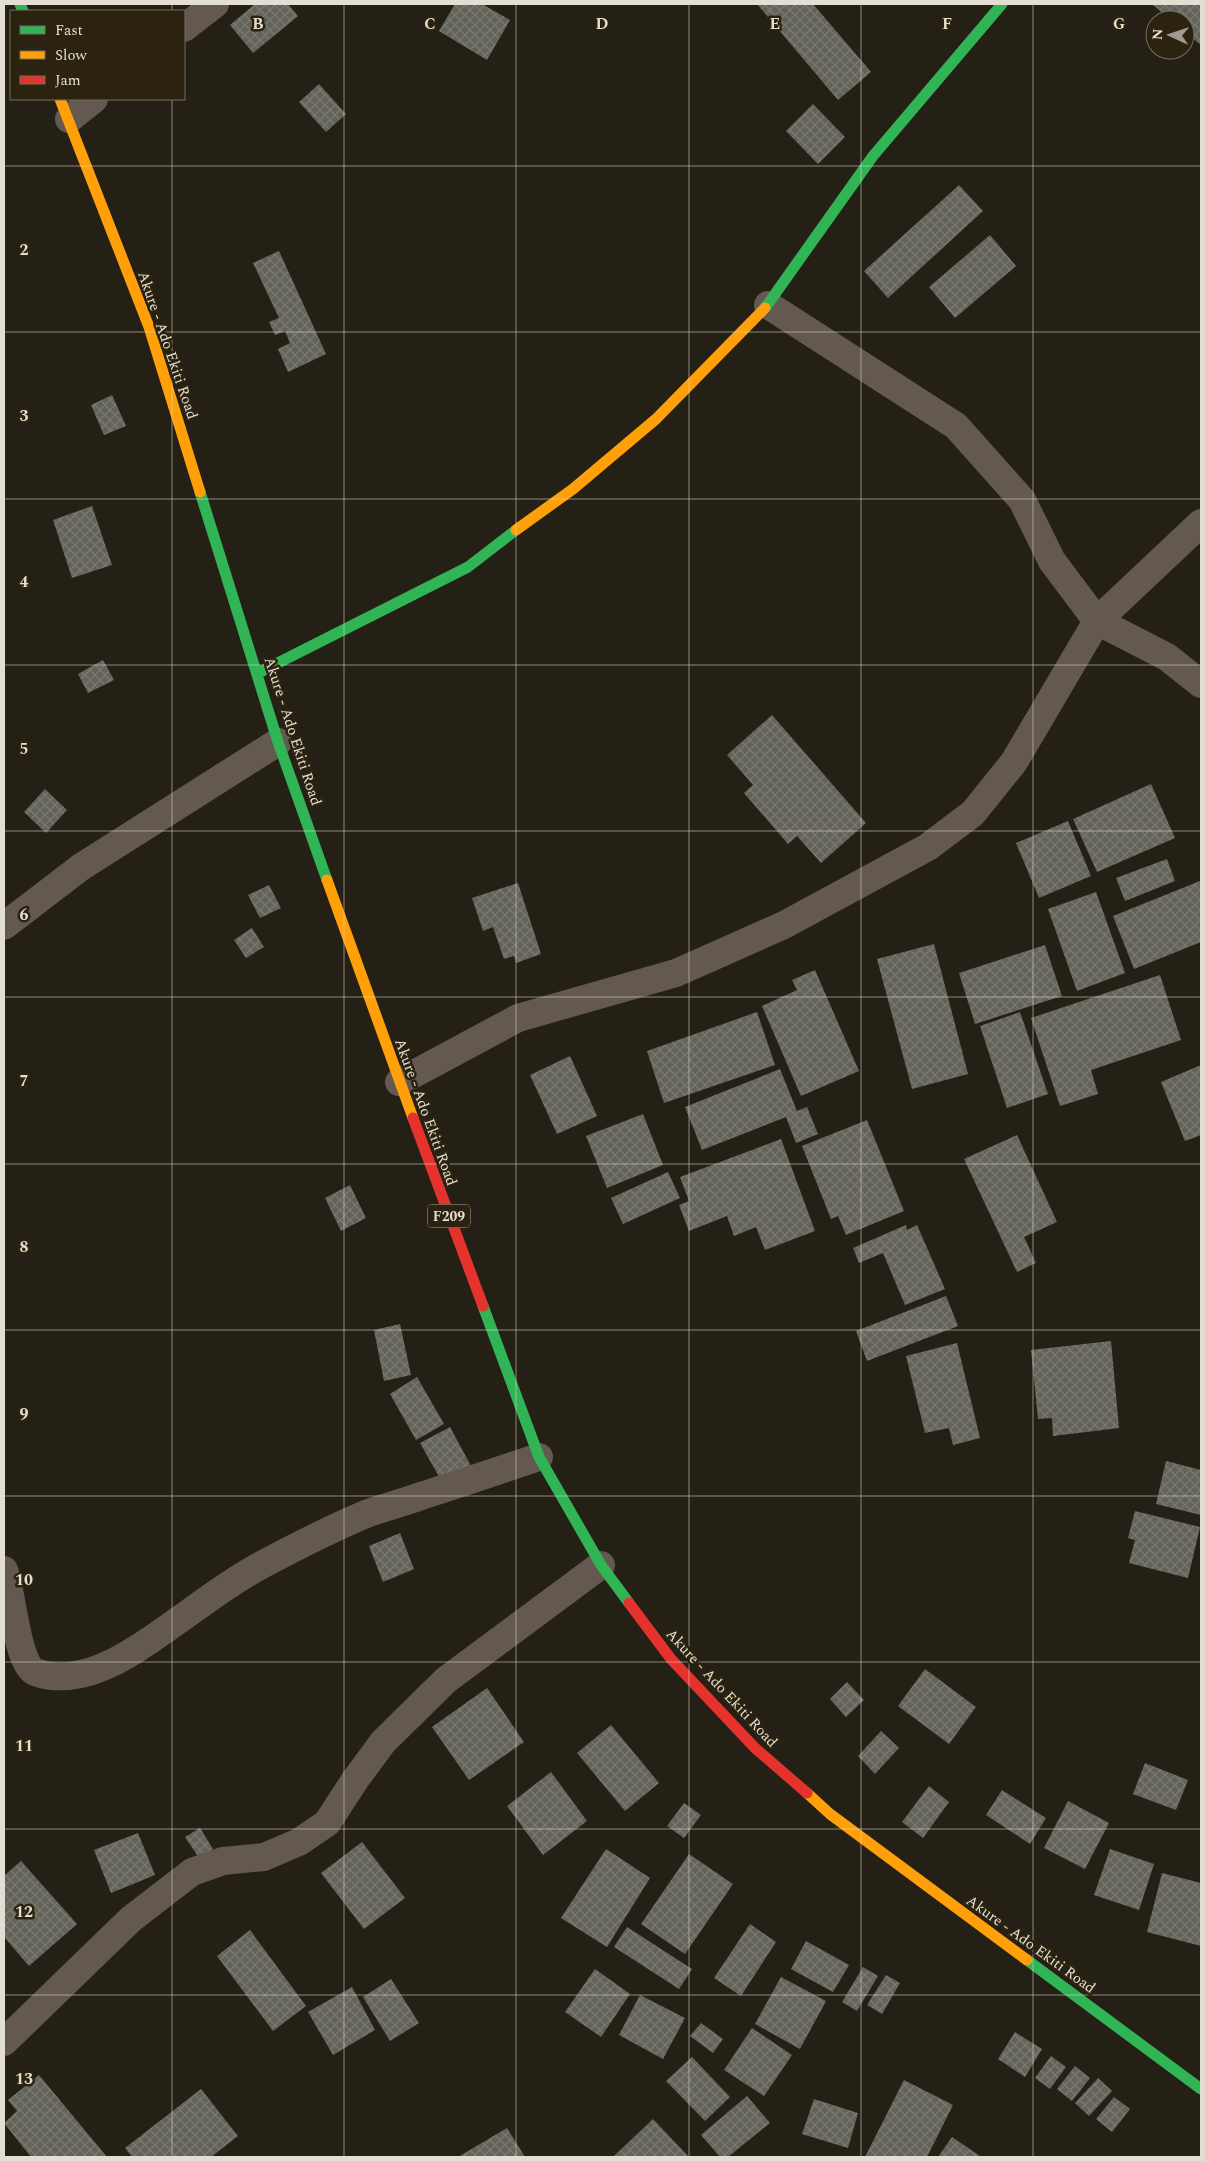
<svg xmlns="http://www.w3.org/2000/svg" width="1205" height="2161" viewBox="0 0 1205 2161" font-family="Spectral,serif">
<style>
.building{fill:url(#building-cross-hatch)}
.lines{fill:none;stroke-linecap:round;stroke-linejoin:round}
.street{stroke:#635951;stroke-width:28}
.fast{stroke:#30b455;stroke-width:11}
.slow{stroke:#ff9f0a;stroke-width:11}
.jam{stroke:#e5322d;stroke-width:11}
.grid{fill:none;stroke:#e3ded2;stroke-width:1;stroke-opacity:0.55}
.labels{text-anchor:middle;stroke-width:5;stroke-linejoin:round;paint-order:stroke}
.shield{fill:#2b2310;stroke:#aca698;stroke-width:1}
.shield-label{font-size:14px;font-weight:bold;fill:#e3ded2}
.street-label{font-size:15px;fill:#e3ded2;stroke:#2b2310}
.grid-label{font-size:16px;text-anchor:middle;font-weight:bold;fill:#e3ded2;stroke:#2b2310;stroke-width:5;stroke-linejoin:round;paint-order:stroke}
</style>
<defs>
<pattern id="building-cross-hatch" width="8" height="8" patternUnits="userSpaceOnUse" patternTransform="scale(1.25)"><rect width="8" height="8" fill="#64635a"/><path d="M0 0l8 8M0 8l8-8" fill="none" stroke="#7a7971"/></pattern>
</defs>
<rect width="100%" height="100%" fill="#252016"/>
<g class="building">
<polygon points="255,4 288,4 298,16 253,53 230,25"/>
<polygon points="455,4 482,4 510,20 487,60 439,31"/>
<polygon points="757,4 813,4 871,72 838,100"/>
<polygon points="1152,4 1201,4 1201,45 1185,32 1185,20 1171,20"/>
<polygon points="319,84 346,114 326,132 299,102"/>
<polygon points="813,104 845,137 818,164 786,131"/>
<polygon points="959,185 983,211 888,298 864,271"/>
<polygon points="990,235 1016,266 955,318 929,287"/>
<polygon points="279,251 326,354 288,372 278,349 290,343 285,331 275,335 269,322 279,318 253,263"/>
<polygon points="112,395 126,426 104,435 91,405"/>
<polygon points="92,506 112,565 72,578 53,520"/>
<polygon points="103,660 114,680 88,693 78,674"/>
<polygon points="772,715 866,823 821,863 797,836 788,844 744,793 753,785 727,755"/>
<polygon points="1151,784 1175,838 1097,872 1073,819"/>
<polygon points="45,789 67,810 46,833 24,812"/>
<polygon points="1068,821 1091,876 1039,898 1016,843"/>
<polygon points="1167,859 1175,881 1125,901 1116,878"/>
<polygon points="1200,881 1201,942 1134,969 1113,916"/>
<polygon points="518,883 541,954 516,963 514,956 504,959 493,927 483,931 472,898"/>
<polygon points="269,885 281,908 260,918 248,895"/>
<polygon points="1096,892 1125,973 1077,991 1048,909"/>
<polygon points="252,928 264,947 246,958 234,940"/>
<polygon points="934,944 968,1074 912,1089 877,959"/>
<polygon points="1045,945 1062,996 975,1024 959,973"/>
<polygon points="815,970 859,1071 801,1096 762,1006 797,990 792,980"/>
<polygon points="1160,975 1181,1040 1091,1070 1098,1094 1060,1106 1031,1018"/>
<polygon points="757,1012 775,1065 664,1103 647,1051"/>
<polygon points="1020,1012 1048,1094 1007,1108 980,1026"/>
<polygon points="570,1056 597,1116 557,1134 530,1075"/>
<polygon points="1201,1065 1201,1135 1185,1141 1161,1082"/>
<polygon points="780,1069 797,1111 807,1107 818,1134 796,1143 786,1117 702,1150 685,1107"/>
<polygon points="643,1114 663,1165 607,1188 586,1136"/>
<polygon points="867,1120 904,1211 846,1235 838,1216 831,1219 802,1146"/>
<polygon points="1017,1135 1057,1222 1024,1237 1036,1263 1017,1272 964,1159"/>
<polygon points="781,1139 815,1231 765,1250 756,1227 734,1236 727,1216 689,1231 679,1205 689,1201 680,1177"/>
<polygon points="668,1172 680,1198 623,1224 611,1198"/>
<polygon points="350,1185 366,1218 341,1231 325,1198"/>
<polygon points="906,1225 907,1230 917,1225 945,1289 905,1305 883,1253 859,1263 853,1248"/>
<polygon points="946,1296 958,1326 867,1361 856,1331"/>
<polygon points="400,1324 411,1375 384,1381 374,1330"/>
<polygon points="1111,1341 1119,1428 1053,1436 1052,1418 1038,1419 1031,1350"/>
<polygon points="957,1343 980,1438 953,1445 949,1428 925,1433 906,1356"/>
<polygon points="417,1377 444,1424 416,1440 390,1394"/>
<polygon points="450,1427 471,1466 442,1482 420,1443"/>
<polygon points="1166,1461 1201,1470 1201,1515 1156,1504"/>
<polygon points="1135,1511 1200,1527 1188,1578 1129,1563 1135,1540 1128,1538"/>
<polygon points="400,1533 414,1569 383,1582 369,1546"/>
<polygon points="925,1669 976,1707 949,1744 898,1706"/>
<polygon points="847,1682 864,1700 846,1717 830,1699"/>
<polygon points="487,1688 524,1742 469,1780 432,1727"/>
<polygon points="611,1725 659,1783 625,1811 577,1753"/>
<polygon points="881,1731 899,1748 875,1774 858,1756"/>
<polygon points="1145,1763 1188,1780 1176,1810 1133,1794"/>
<polygon points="551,1772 587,1821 543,1855 507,1806"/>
<polygon points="929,1786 949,1802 923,1838 902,1822"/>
<polygon points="1002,1790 1046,1818 1030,1844 986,1815"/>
<polygon points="1068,1801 1109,1823 1085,1869 1044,1848"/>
<polygon points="684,1803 701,1815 684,1838 667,1826"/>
<polygon points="200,1828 213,1849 199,1858 185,1837"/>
<polygon points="138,1833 155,1875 111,1893 94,1850"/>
<polygon points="362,1842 405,1898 364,1929 321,1873"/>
<polygon points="606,1849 650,1878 607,1947 561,1918"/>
<polygon points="1110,1849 1154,1864 1139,1910 1094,1895"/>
<polygon points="689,1854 733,1884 685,1954 641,1924"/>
<polygon points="21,1861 77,1924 29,1966 4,1937 4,1876"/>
<polygon points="1162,1873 1201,1883 1201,1946 1147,1932"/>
<polygon points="750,1924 776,1942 741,1996 714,1978"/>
<polygon points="627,1927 692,1969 679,1989 614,1947"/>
<polygon points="250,1930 306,2006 273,2031 217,1956"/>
<polygon points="806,1941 849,1965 833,1992 791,1969"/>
<polygon points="863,1967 878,1976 857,2011 842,2002"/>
<polygon points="595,1969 630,1994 601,2037 565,2012"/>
<polygon points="886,1975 900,1983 882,2014 867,2005"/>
<polygon points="781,1977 826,2001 800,2049 755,2024"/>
<polygon points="391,1979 419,2023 390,2041 363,1997"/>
<polygon points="352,1987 375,2030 333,2055 308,2012"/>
<polygon points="640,1995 685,2018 663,2059 619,2035"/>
<polygon points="701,2023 723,2039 713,2053 690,2036"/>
<polygon points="752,2028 792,2055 764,2096 724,2070"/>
<polygon points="1015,2032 1042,2049 1025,2077 998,2059"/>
<polygon points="1051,2056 1066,2067 1050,2089 1035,2078"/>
<polygon points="692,2057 730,2097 705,2121 666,2081"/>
<polygon points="1075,2066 1090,2078 1072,2101 1057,2089"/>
<polygon points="39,2075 107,2157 31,2157 4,2123 17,2111 8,2100"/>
<polygon points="1098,2078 1112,2091 1089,2116 1075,2103"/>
<polygon points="904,2080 953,2105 927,2157 865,2157"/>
<polygon points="201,2089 238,2136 211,2157 132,2157 125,2148"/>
<polygon points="747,2096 770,2123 728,2157 720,2157 701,2135"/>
<polygon points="1114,2097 1130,2109 1112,2132 1096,2119"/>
<polygon points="814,2099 858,2113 848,2148 802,2134"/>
<polygon points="653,2119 688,2156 686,2157 613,2157"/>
<polygon points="507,2128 525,2157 458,2157"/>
<polygon points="952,2137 980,2156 979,2157 938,2157"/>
</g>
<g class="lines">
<g class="street">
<polyline points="184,28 215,4"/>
<polyline points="69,119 94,99"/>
<polyline points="768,305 956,426 1022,500 1052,561 1097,621 1167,657 1201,684"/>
<polyline points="4,926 81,867 278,742"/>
<polyline points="399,1082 518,1018 676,973 784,925 928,847 973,813 1014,762 1097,621 1201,523"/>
<path d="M4 1570C12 1590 17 1665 35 1672 71 1685 109 1667 138 1648 182 1620 221 1586 267 1562 299 1545 333 1528 366 1514 385 1507 405 1502 424 1495 462 1483 500 1470 539 1457"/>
<polyline points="4,2042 131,1919 192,1872 223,1861 264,1857 299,1842 327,1823 355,1780 383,1742 446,1680 601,1565"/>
</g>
<g class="fast">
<polyline points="20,4 23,11"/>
<polyline points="765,308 873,156 1002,4"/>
<polyline points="200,492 278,742 327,880"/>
<polyline points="258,673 468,567 516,530"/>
<polyline points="483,1306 539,1457 601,1565 629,1603"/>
<polyline points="1027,1960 1201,2089"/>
</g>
<g class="slow">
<polyline points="60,99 149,327 200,492"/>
<polyline points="516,530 573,489 656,419 765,308"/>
<polyline points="327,880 413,1118"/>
<polyline points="807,1793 830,1814 1027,1960"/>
</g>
<g class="jam">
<polyline points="413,1118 483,1306"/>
<polyline points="629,1603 671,1659 755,1748 807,1793"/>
</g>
</g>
<path class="grid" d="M172 4V11M344 4V2157M516 4V2157M689 4V2157M861 4V2157M1033 4V2157M172 99V2157M4 166H1201M4 332H1201M4 499H1201M4 665H1201M4 831H1201M4 997H1201M4 1164H1201M4 1330H1201M4 1496H1201M4 1662H1201M4 1829H1201M4 1995H1201"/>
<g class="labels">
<rect class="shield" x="428" y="1204.5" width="42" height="23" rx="4"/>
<g class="shield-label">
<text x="449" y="1221">F209</text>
</g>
<g class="street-label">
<text transform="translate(168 345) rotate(71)" y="5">Akure - Ado Ekiti Road</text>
<text transform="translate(293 731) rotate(72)" y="5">Akure - Ado Ekiti Road</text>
<text transform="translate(426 1112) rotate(70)" y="5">Akure - Ado Ekiti Road</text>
<text transform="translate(722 1688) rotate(47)" y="5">Akure - Ado Ekiti Road</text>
<text transform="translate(1031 1944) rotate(36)" y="5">Akure - Ado Ekiti Road</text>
</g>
</g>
<g class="grid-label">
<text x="258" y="29">B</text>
<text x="430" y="29">C</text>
<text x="602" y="29">D</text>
<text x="775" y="29">E</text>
<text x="947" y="29">F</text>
<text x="1119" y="29">G</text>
<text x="24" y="255">2</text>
<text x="24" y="421">3</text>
<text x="24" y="587">4</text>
<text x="24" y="754">5</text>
<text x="24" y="920">6</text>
<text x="24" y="1086">7</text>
<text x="24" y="1252">8</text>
<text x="24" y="1419">9</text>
<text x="24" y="1585">10</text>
<text x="24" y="1751">11</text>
<text x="24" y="1917">12</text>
<text x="24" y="2084">13</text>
</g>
<rect width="1205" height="2161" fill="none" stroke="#e3ded2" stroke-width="10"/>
<rect x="10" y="10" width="175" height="90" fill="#2b2310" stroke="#756e5e"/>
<rect x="20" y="26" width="25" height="8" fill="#30b455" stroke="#756e5e"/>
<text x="55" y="35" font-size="15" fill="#e3ded2">Fast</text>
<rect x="20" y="51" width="25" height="8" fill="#ff9f0a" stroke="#756e5e"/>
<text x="55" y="60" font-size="15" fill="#e3ded2">Slow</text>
<rect x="20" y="76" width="25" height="8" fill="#e5322d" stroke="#756e5e"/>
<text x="55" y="85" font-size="15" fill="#e3ded2">Jam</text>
<g transform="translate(1170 35) rotate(273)"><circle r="24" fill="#2b2310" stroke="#756e5e"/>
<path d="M0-4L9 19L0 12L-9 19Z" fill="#a09c90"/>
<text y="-8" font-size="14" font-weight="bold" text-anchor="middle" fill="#e3ded2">N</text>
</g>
</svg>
